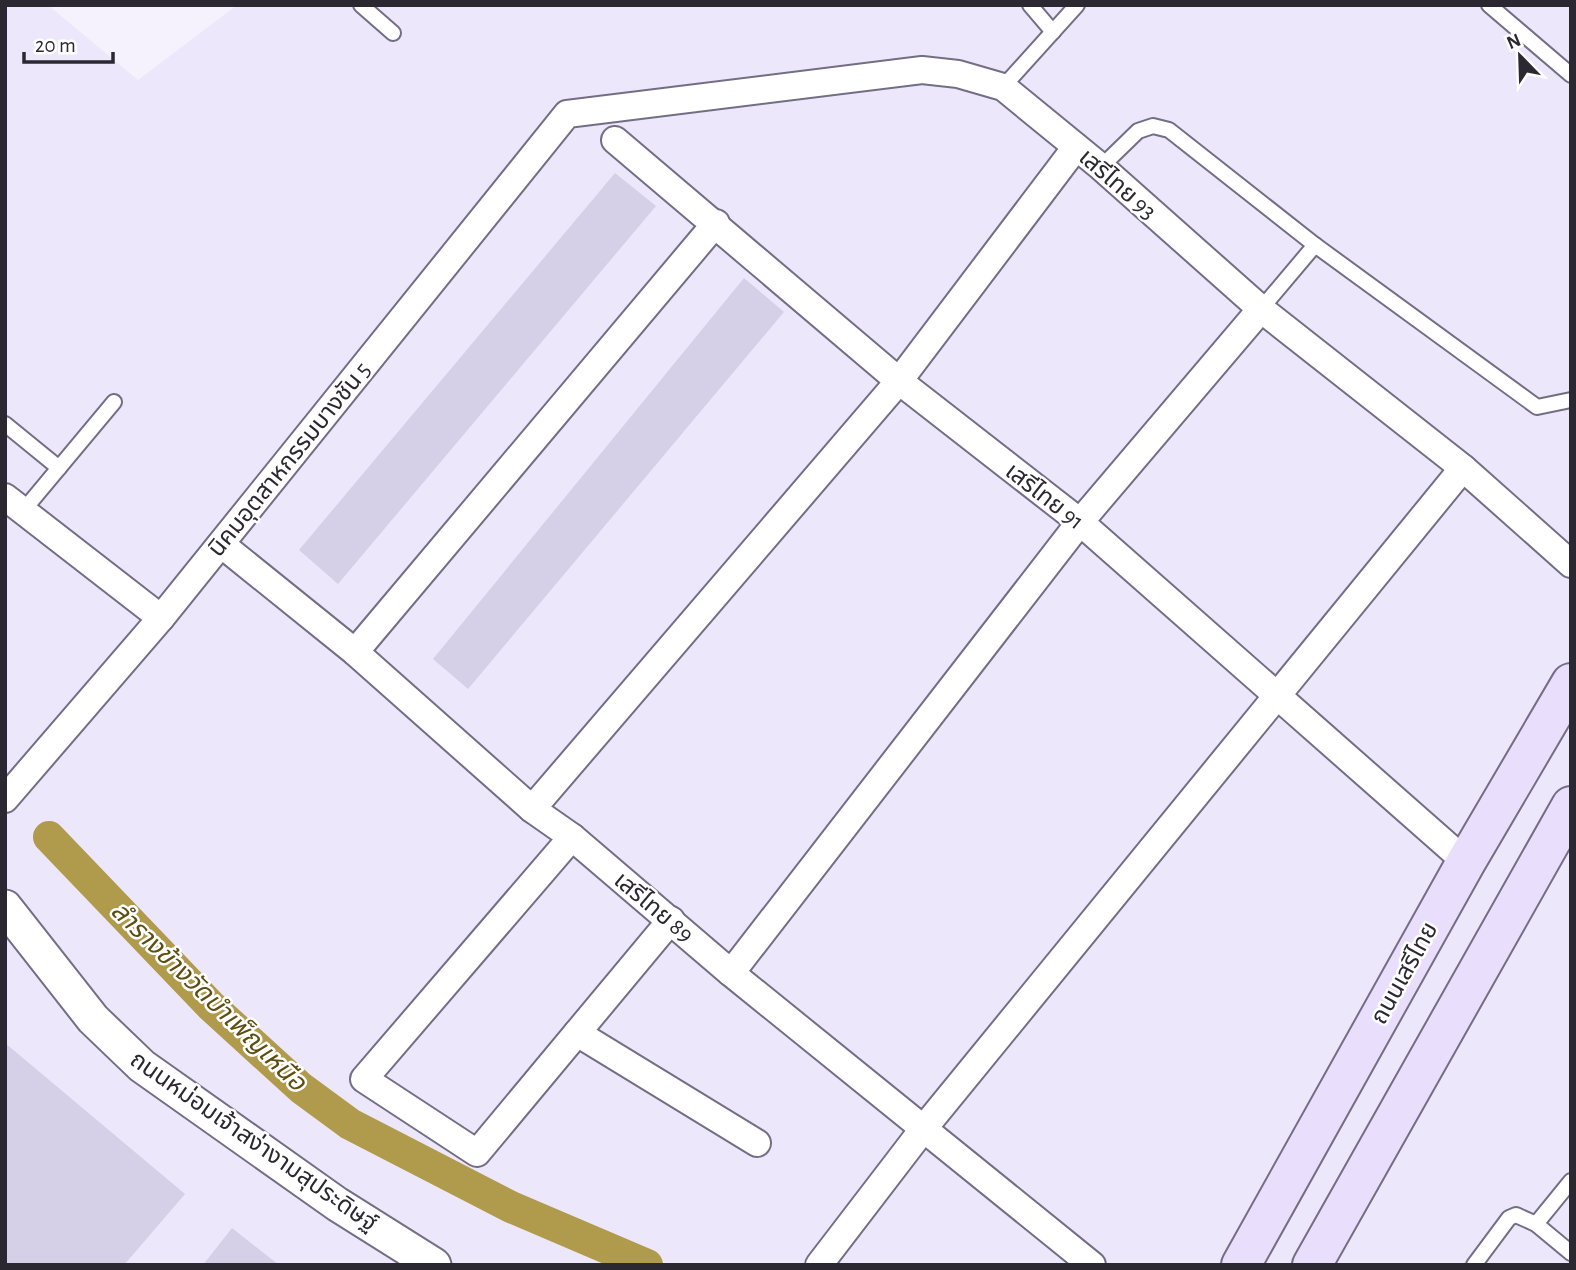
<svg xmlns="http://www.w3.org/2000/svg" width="1576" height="1270" viewBox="0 0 1576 1270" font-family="'Alegreya Sans','Noto Sans Thai',sans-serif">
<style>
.built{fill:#ede7fb}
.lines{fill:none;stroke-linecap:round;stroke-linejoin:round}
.canal{stroke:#b09b4c;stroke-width:32}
.building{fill:#d6cfe8}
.service-casing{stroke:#746d84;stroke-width:18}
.minor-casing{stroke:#746d84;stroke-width:30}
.tertiary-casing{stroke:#746d84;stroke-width:37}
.secondary-casing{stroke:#746d84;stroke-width:42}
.service{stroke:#fff;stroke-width:14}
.minor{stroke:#fff;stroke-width:26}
.tertiary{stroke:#fff;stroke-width:33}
.secondary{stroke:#e9dffd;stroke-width:38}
.labels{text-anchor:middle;stroke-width:5;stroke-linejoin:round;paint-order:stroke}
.street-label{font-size:24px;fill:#2b2831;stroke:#fff}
.water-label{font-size:26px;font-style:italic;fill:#5d4d10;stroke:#fff}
</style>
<rect width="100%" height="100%" fill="#f5f2fd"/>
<polygon class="built" points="5,5 48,5 138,80 237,5 1571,5 1571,1265 5,1265"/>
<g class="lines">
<polyline class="canal" points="49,837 211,1006 301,1088 350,1124 511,1207 647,1265"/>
</g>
<g class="building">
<polygon points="615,173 656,206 338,584 299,550"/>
<polygon points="744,278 784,312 468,689 433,659"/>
<polygon points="5,1043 185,1194 124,1265 5,1265"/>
<polygon points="232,1228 279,1265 203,1265"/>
</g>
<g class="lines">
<defs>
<g id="service">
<polyline points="361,5 393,33"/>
<polyline points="1030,5 1053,32"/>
<polyline points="1489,5 1571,75"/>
<polyline points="1003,87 1077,5"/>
<polyline points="1101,167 1138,131 1153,126 1169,130 1315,245 1537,407 1571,400"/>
<polyline points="1261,309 1315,245"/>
<polyline points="5,424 59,468"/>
<polyline points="23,511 114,402"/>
<polyline points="1536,1224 1571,1181"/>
<polyline points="1474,1265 1509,1218 1516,1215 1536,1224 1571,1253"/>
</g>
<g id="minor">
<polyline points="615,140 899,381 1080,522 1466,862"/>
<polyline points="5,497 161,618"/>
<polyline points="221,544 355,652 532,809 572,837 731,973 1092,1265"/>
<polyline points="355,652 716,223"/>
<polyline points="5,799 161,618 567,114 922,70 958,74 1003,87 1101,167 1261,309 1463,468 1571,564"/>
<polyline points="532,809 899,381 1076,147"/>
<polyline points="572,837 364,1079 477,1153 671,920"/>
<polyline points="731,973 1080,522 1261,309"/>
<polyline points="577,1033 757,1143"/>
<polyline points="819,1265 924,1128 1463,468"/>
</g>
<polyline id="tertiary" points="5,907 93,1019 142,1066 337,1204 434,1265"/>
<g id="secondary">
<polyline points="1241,1265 1466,862 1571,683"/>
<polyline points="1312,1265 1571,806"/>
</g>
</defs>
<use href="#service" class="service-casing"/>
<use href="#minor" class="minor-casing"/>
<use href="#tertiary" class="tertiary-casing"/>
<use href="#secondary" class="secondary-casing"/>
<use href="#service" class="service"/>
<use href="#minor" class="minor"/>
<use href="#tertiary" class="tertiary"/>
<use href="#secondary" class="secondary"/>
</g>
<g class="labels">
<g class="street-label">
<text transform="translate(1118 184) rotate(41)" y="8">เสรีไทย 93</text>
<text transform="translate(289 459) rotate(-51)" y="8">นิคมอุตสาหกรรมบางชัน 5</text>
<text transform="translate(1045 496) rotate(38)" y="8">เสรีไทย 91</text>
<text transform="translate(654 907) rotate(40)" y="8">เสรีไทย 89</text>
<text transform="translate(1404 973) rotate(-61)" y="8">ถนนเสรีไทย</text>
<text transform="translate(254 1141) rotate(35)" y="8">ถนนหม่อมเจ้าสง่างามสุประดิษฐ์</text>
</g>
<g class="water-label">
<text transform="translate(209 996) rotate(44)" y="9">ลำรางข้างวัดบำเพ็ญเหนือ</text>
</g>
</g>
<rect width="1576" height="1270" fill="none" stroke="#2b2831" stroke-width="14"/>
<g transform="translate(1520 56) rotate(337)" stroke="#ffffff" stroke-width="5" paint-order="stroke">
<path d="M0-5L12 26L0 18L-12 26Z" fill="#2b2831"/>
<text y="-10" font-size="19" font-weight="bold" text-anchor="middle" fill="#2b2831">N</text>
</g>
<path d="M24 52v10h89v-10" fill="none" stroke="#2b2831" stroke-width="3.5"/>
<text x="35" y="52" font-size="21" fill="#2b2831" stroke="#ffffff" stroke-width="5" paint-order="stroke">20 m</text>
</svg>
